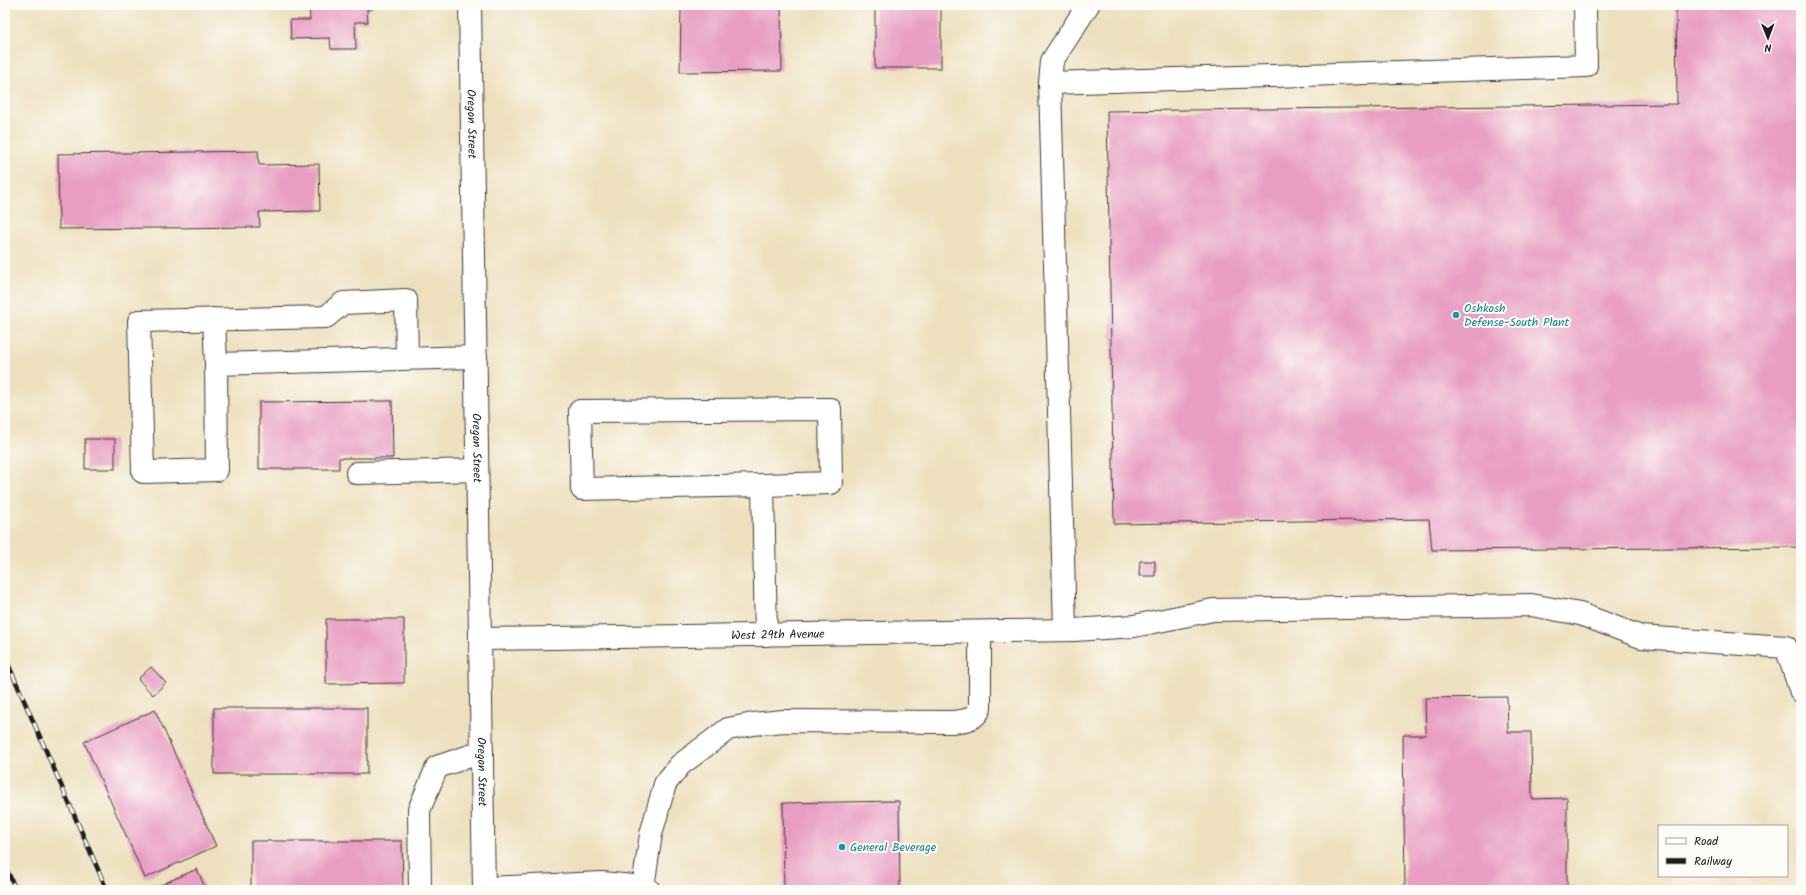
<svg xmlns="http://www.w3.org/2000/svg" width="1806" height="895" viewBox="0 0 1806 895" font-family="Kalam,sans-serif">
<style>
.building{fill:#e89dc2}
.lines{fill:none;stroke-linecap:round;stroke-linejoin:round}
.minor-casing{stroke:#3c3934;stroke-width:24}
.minor{stroke:#fff;stroke-width:22}
.rail-casing{stroke:#1c1c1c;stroke-width:4.5}
.rail{stroke:#fdfcf7;stroke-width:3;stroke-dasharray:9;stroke-linecap:butt}
.culture-dot{fill:#0f9aa8;stroke:#fdfcf7;stroke-width:1.5}
.labels{text-anchor:middle;stroke-width:4;stroke-linejoin:round;paint-order:stroke}
.street-label{font-size:12px;fill:#1c1c1c;stroke:#fdfcf7}
.culture-label{font-size:12px;fill:#0d838f;stroke:#fdfcf7;text-anchor:start}
</style>
<rect width="100%" height="100%" fill="#fdfcf7"/>
<filter id="ink" filterUnits="userSpaceOnUse"><feTurbulence type="fractalNoise" baseFrequency=".025" numOctaves="2"/><feDisplacementMap in="SourceGraphic" scale="8" xChannelSelector="R" yChannelSelector="G"/><feConvolveMatrix kernelMatrix="1 2 1 2 8 2 1 2 1" color-interpolation-filters="sRGB"/></filter>
<filter id="wash" filterUnits="userSpaceOnUse"><feTurbulence type="fractalNoise" baseFrequency=".012" numOctaves="4" result="noise"/><feDisplacementMap in="SourceGraphic" scale="16" xChannelSelector="R" yChannelSelector="G"/><feGaussianBlur stdDeviation="0.9" result="paint"/><feColorMatrix in="noise" values="0 0 0 0 0 0 0 0 0 0 0 0 0 0 0 0 0 1.4 0 .05"/><feComposite in="paint" operator="in"/></filter>
<g filter="url(#wash)">
<rect width="100%" height="100%" fill="#eee0bf"/>
<g id="blocks">
<g class="building">
<polygon points="309,5 372,5 372,9 367,9 368,22 355,22 356,49 331,49 330,38 291,39 290,20 310,20"/>
<polygon points="681,5 781,5 782,71 680,72"/>
<rect x="875" y="5" width="66" height="63"/>
<polygon points="1676,5 1801,5 1801,547 1432,550 1429,519 1114,524 1107,111 1677,104"/>
<polygon points="258,151 259,165 319,164 320,211 259,212 260,227 59,229 58,154"/>
<polygon points="392,401 393,458 339,458 339,469 259,469 259,402"/>
<rect x="85" y="439" width="30" height="30"/>
<polygon points="1140,561 1155,561 1155,576 1139,576"/>
<polygon points="326,619 404,619 404,683 326,684"/>
<polygon points="151,667 166,683 153,695 138,679"/>
<polygon points="1507,697 1508,732 1531,732 1532,799 1567,798 1567,890 1405,890 1403,735 1426,735 1425,698"/>
<rect x="214" y="708" width="153" height="66"/>
<polygon points="155,710 216,846 145,878 84,742"/>
<polygon points="899,801 900,890 784,890 783,803"/>
<polygon points="251,841 402,841 403,890 251,890"/>
<polygon points="197,869 206,890 149,890"/>
</g>
</g>
</g>
<g filter="url(#ink)">
<use href="#blocks" fill-opacity="0" stroke="#3c3934" stroke-width="1"/>
<g class="lines">
<defs>
<g id="minor">
<path id="s1" d="M470 5 484 890"/>
<polyline points="1050,83 1586,66 1585,5"/>
<polyline points="214,319 216,364"/>
<polyline points="407,359 406,300 343,303 326,317 139,321 143,472 217,470 216,364 476,357"/>
<polyline points="357,473 477,470"/>
<polyline points="763,485 831,483 830,409 580,411 582,489 763,485 766,635"/>
<polyline points="1065,630 1050,83 1052,61 1088,5"/>
<path id="s2" d="M480 639 1075 630 1134 626 1213 610 1531 605 1580 614 1641 637 1786 647 1801 692"/>
<path d="M643 887 651 834 665 784 680 765 728 729 753 724 783 721 952 722C963 721 976 720 980 708V632"/>
<polyline points="484,888 602,883 643,887 649,890"/>
<polyline points="420,890 419,810 437,767 482,752"/>
</g>
</defs>
<use href="#minor" class="minor-casing"/>
<use href="#minor" class="minor"/>
<defs>
<g id="rail">
<polyline points="5,657 107,890"/>
<polyline points="5,866 16,890"/>
</g>
</defs>
<use href="#rail" class="rail-casing"/>
<use href="#rail" class="rail"/>
</g>
</g>
<g class="culture-dot">
<circle cx="1456" cy="315" r="4"/>
<circle cx="842" cy="847" r="4"/>
</g>
<g class="labels">
<g class="street-label">
<text dy="4" stroke="none"><textPath href="#s1" startOffset="119">Oregon Street</textPath></text>
<text dy="4" stroke="none"><textPath href="#s1" startOffset="443">Oregon Street</textPath></text>
<text dy="4" stroke="none"><textPath href="#s2" startOffset="298">West 29th Avenue</textPath></text>
<text dy="4" stroke="none"><textPath href="#s1" startOffset="767">Oregon Street</textPath></text>
</g>
<g class="culture-label">
<text x="1464" y="312">Oshkosh<tspan x="1464" dy="14">Defense-South Plant</tspan></text>
<text x="850" y="851">General Beverage</text>
</g>
</g>
<rect width="1806" height="895" fill="none" stroke="#fdfcf7" stroke-width="20"/>
<rect x="1658" y="825" width="130" height="52" fill="#fdfcf7" stroke="#a3a29f"/>
<rect x="1666" y="838" width="20" height="6" fill="#ffffff" stroke="#a3a29f"/>
<text x="1694" y="845" font-size="12" fill="#1c1c1c">Road</text>
<rect x="1666" y="858" width="20" height="6" fill="#1c1c1c" stroke="#a3a29f"/>
<text x="1694" y="865" font-size="12" fill="#1c1c1c">Railway</text>
<g transform="translate(1768 38) rotate(179)" stroke="#fdfcf7" stroke-width="3" paint-order="stroke">
<path d="M0-3L7 15L0 10L-7 15Z" fill="#1c1c1c"/>
<text y="-6" font-size="11" font-weight="bold" text-anchor="middle" fill="#1c1c1c">N</text>
</g>
</svg>
